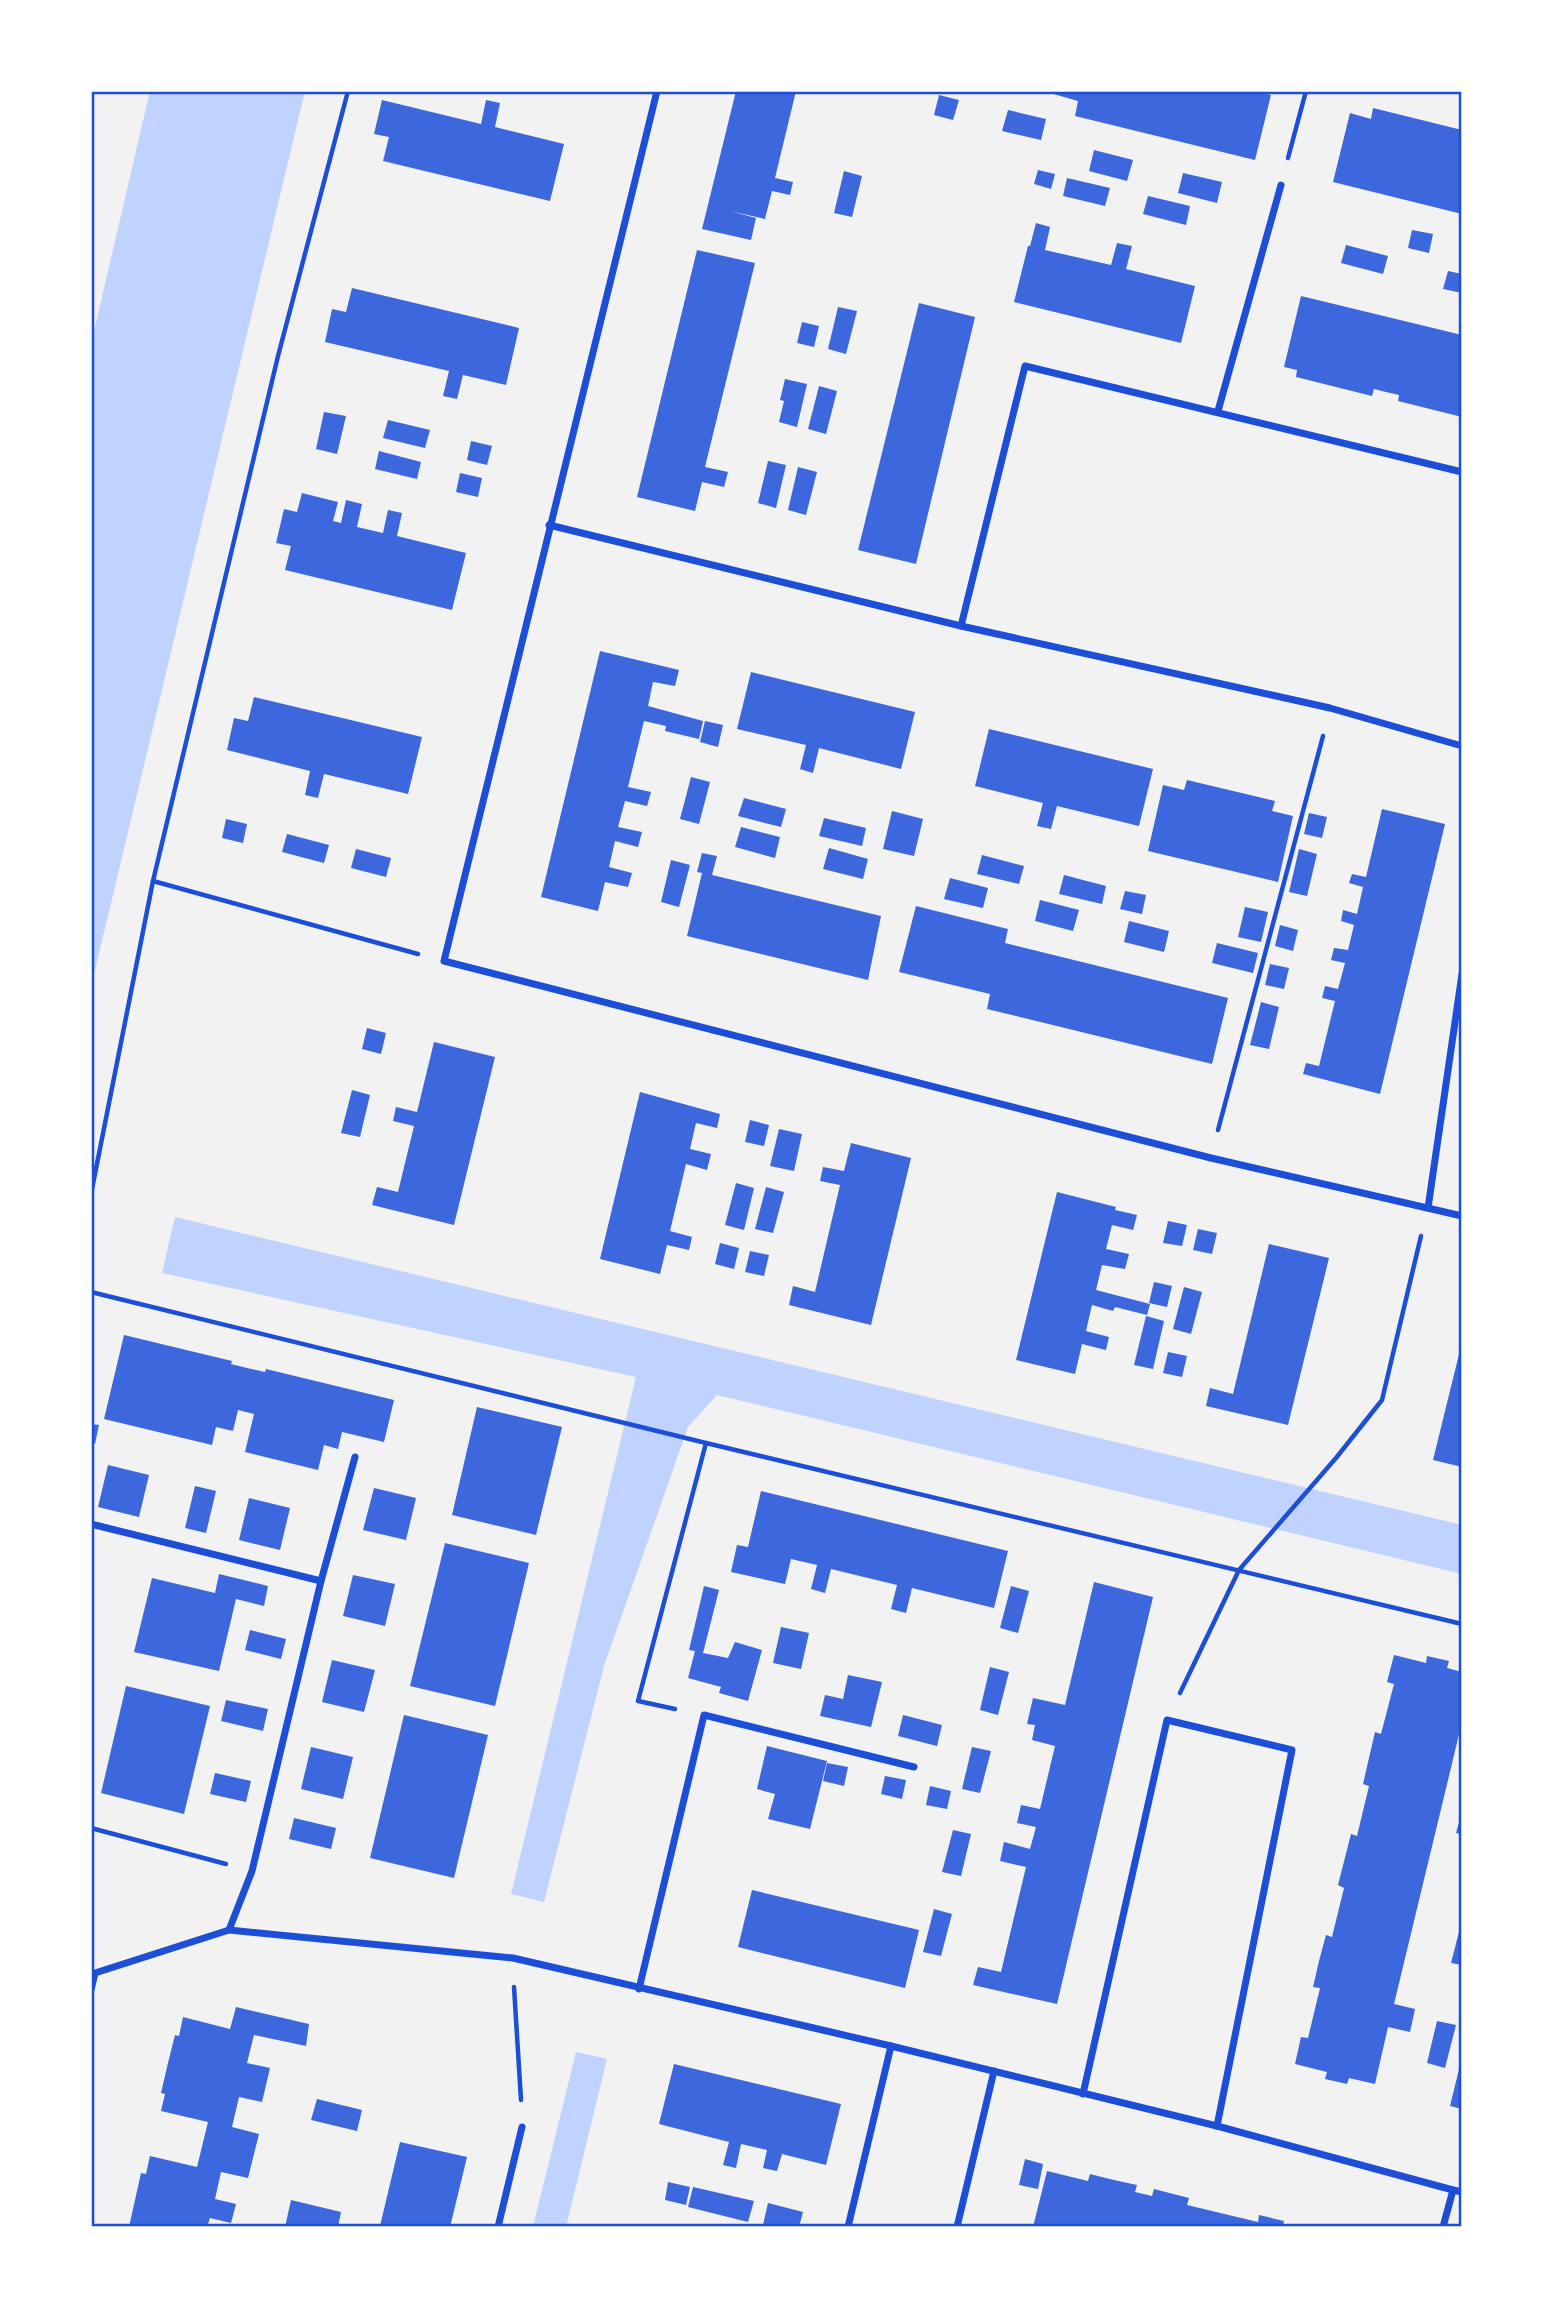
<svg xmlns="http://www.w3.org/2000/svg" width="1553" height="2318" viewBox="0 0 1553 2318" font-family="Ubuntu,sans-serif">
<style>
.water{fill:#bfd3fe}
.building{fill:#3d67dc}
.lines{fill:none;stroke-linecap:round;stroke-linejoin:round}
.path{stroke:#1d4ed8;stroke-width:4.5}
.minor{stroke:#1d4ed8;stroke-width:7}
.neatline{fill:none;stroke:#1d4ed8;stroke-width:2.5}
</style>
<rect width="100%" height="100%" fill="#f2f2f2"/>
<g class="water">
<polygon points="150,91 305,91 91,987 91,344"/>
<polygon points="175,1217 1462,1525 1462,1574 717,1395 688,1427 604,1666 544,1902 511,1894 636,1377 162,1273"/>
<polygon points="576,2052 607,2059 566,2227 533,2227"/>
</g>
<g class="building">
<polygon points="736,91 796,91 775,178 793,182 790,195 772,191 765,219 730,211 756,218 751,240 702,229"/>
<polygon points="1043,91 1255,91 1271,95 1255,160 1075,116 1078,101"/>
<polygon points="939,95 959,100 953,120 934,115"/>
<polygon points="382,100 481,124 486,100 500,103 495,127 564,144 550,201 383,161 389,137 374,134"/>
<polygon points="1373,108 1462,130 1462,214 1333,182 1350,113 1371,119"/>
<polygon points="1008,110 1046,119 1041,140 1002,131"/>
<polygon points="1094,150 1133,160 1127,181 1089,171"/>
<polygon points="1038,170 1055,174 1051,189 1034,184"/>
<polygon points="844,171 862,176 852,217 834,213"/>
<polygon points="1183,173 1222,182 1217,203 1178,193"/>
<polygon points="1067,178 1110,188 1105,206 1063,196"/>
<polygon points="1148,196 1190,206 1186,225 1143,214"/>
<polygon points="1036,223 1050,227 1045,250 1111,265 1117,243 1132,246 1126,269 1195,286 1181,343 1014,302 1028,246 1030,246"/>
<polygon points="1412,230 1433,234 1429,253 1408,248"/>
<polygon points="1346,245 1388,256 1383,274 1341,263"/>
<polygon points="697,250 755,263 705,467 728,472 724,487 702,482 695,511 637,497"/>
<polygon points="1448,271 1462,274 1462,293 1443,289"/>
<polygon points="352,288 519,328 506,385 463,375 457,399 443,396 449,371 325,342 332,309 346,312"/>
<polygon points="1301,296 1462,335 1462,417 1398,401 1399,395 1386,392 1374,389 1372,396 1296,377 1297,370 1284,367"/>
<polygon points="919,303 975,317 916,564 858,550"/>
<polygon points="838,307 857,311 846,354 828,349"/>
<polygon points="802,322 819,326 814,347 797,343"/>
<polygon points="785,379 807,384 797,427 779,422 784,401 780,400"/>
<polygon points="819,386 837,391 826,434 808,429"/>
<polygon points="324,412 346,416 337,454 316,449"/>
<polygon points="388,420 430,430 425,448 383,438"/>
<polygon points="471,441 492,446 487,465 467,460"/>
<polygon points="379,451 421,462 417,479 375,469"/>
<polygon points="768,461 786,465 776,508 758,503"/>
<polygon points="798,467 817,472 806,515 788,510"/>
<polygon points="460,473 482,478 478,497 456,492"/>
<polygon points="302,493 338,502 333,521 341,523 346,500 362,504 357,527 383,533 388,510 402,513 397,536 466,553 452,610 285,570 291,546 276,543 284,509 297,512"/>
<polygon points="600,651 679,670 675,686 653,682 648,706 703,721 699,739 665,731 666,726 644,721 628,787 651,792 647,806 625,801 618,827 642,832 638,847 615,841 609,867 632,873 628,887 605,882 598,911 541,897"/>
<polygon points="751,672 915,712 901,769 819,748 813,773 800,769 806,745 737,729"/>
<polygon points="254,697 422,737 408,794 324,774 318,798 305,795 310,771 227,750 234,718 248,721"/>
<polygon points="705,721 723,725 718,747 700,742"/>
<polygon points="989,729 1153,769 1139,826 1057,806 1051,829 1037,826 1043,803 975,786"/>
<polygon points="691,777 710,782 699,824 680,819"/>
<polygon points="1187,780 1275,801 1272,811 1293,816 1278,882 1148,851 1163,785 1184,790"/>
<polygon points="744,798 786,809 781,827 738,816"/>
<polygon points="1382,809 1445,824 1380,1094 1303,1074 1306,1063 1319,1066 1335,1001 1322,998 1325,986 1338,989 1345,963 1331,960 1334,948 1348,950 1354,925 1341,921 1343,910 1357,914 1363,887 1349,883 1352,874 1366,877"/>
<polygon points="892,811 923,819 914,856 883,849"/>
<polygon points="1309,813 1327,817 1322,838 1304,834"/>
<polygon points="824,818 866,828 862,846 819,836"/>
<polygon points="226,819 247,824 243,843 222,838"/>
<polygon points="741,827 780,837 775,858 735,847"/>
<polygon points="287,834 329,845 324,863 282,852"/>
<polygon points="829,848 868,859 863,879 823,869"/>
<polygon points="356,849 391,858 386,877 351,868"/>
<polygon points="1299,849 1317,854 1307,896 1289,892"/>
<polygon points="702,853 717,856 712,875 881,916 868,980 687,936 702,873 697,872"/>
<polygon points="982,855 1024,866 1019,884 977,874"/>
<polygon points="671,860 690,865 679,907 661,902"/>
<polygon points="1064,875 1106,886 1102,904 1059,894"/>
<polygon points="950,878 988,888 983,908 944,899"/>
<polygon points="1125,891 1146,895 1142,914 1120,909"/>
<polygon points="1040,900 1079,910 1073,931 1035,921"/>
<polygon points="916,906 1008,929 1005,943 1228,998 1212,1064 987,1009 990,994 899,972"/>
<polygon points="1245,907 1268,912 1261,942 1238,937"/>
<polygon points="1129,921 1169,931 1164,952 1124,942"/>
<polygon points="1280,925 1298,930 1293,951 1275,946"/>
<polygon points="1217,943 1258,953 1253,973 1212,963"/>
<polygon points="1270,964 1289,968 1284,989 1265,985"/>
<polygon points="1261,1002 1279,1007 1269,1049 1250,1045"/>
<polygon points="367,1028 386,1033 381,1054 362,1049"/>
<polygon points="434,1042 495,1057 454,1225 372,1205 377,1187 398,1192 414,1126 393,1121 396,1107 417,1112"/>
<polygon points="352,1090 370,1095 360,1137 341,1133"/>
<polygon points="640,1092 720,1114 717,1128 696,1123 690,1149 711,1154 707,1170 686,1164 670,1231 692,1237 689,1250 667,1245 660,1274 600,1259"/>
<polygon points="750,1120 769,1125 764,1146 745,1142"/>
<polygon points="779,1129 802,1134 794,1171 770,1166"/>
<polygon points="851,1143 911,1158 871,1325 789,1305 793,1286 815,1292 840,1185 820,1181 823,1167 844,1171"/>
<polygon points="736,1183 754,1188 744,1230 725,1225"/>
<polygon points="766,1187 784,1192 773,1233 755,1229"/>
<polygon points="1057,1192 1116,1207 1115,1210 1137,1215 1133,1230 1112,1225 1106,1249 1129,1254 1125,1269 1102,1265 1096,1290 1150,1304 1147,1315 1115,1307 1113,1311 1092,1305 1086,1331 1109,1337 1106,1350 1082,1344 1075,1374 1016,1360"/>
<polygon points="1168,1221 1187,1225 1182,1246 1163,1243"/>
<polygon points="1198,1229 1217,1233 1212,1254 1193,1250"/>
<polygon points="720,1243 739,1248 734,1269 715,1264"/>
<polygon points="1269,1244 1329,1258 1288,1425 1206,1406 1210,1388 1233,1394"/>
<polygon points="750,1251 769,1255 764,1276 745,1272"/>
<polygon points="1154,1282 1172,1286 1167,1307 1149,1303"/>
<polygon points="1184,1287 1202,1292 1191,1334 1173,1329"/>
<polygon points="1146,1316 1164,1321 1153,1369 1134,1365"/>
<polygon points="124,1335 232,1361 231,1364 247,1368 265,1372 266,1369 394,1400 384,1442 342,1432 338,1449 324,1445 318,1470 245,1452 254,1414 238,1410 233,1431 216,1427 212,1445 104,1419"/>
<polygon points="1461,1346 1462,1346 1462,1467 1433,1460"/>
<polygon points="1168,1352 1187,1356 1182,1377 1163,1373"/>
<polygon points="477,1407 562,1427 536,1535 452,1515"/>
<polygon points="91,1424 99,1425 95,1444 91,1443"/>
<polygon points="108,1465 149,1475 139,1517 98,1507"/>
<polygon points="195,1486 216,1491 206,1533 185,1528"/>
<polygon points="374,1488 416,1498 406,1540 363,1530"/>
<polygon points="761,1491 1008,1551 994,1608 912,1588 906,1613 891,1609 897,1585 831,1569 825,1593 811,1589 817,1565 791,1559 785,1584 731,1572 737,1545 748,1547"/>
<polygon points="249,1498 290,1508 280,1550 239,1540"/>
<polygon points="445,1543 529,1563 495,1706 410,1686"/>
<polygon points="219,1574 268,1586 264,1606 236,1599 219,1671 134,1652 152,1578 215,1593"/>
<polygon points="353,1575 395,1584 385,1626 343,1616"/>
<polygon points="1094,1582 1153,1597 1057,2004 973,1985 978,1967 1001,1972 1026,1867 1000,1861 1004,1842 1030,1849 1036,1827 1017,1823 1021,1805 1040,1809 1055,1746 1032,1740 1035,1725 1027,1724 1033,1698 1065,1705"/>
<polygon points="704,1586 719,1590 703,1653 728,1658 735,1642 762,1650 748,1701 719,1693 721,1687 688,1678 695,1651 689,1650"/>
<polygon points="1011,1586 1029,1591 1018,1633 1000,1628"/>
<polygon points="781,1627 809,1633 801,1669 773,1663"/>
<polygon points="250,1630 286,1639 281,1659 245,1650"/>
<polygon points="1394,1655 1426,1663 1427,1656 1449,1661 1447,1668 1462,1672 1462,1722 1394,2004 1415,2009 1410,2032 1388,2027 1375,2084 1349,2078 1347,2084 1325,2079 1327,2072 1295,2064 1301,2037 1308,2038 1320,1988 1313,1987 1319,1961 1326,1935 1332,1937 1344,1888 1338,1885 1351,1834 1357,1836 1369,1786 1363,1784 1375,1732 1381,1734 1394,1684 1387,1682"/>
<polygon points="332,1660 375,1670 364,1712 322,1702"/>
<polygon points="990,1667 1009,1672 998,1715 980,1710"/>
<polygon points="848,1675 882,1682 871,1727 820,1716 825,1695 843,1699"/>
<polygon points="126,1686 210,1706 184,1814 101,1793"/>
<polygon points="226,1700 268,1709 263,1731 221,1721"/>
<polygon points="404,1715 488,1735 454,1878 370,1858"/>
<polygon points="903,1715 942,1725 937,1746 898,1736"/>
<polygon points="767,1746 827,1761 810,1829 768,1819 775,1794 757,1789"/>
<polygon points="311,1747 353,1757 343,1799 301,1789"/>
<polygon points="972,1747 991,1751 980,1793 962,1789"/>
<polygon points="827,1763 848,1767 844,1786 823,1781"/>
<polygon points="215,1773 251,1781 246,1802 210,1794"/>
<polygon points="885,1776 906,1780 902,1799 881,1794"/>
<polygon points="930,1786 951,1791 947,1809 926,1805"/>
<polygon points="1461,1815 1462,1815 1462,1834 1456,1833"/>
<polygon points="294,1818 336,1828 331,1849 289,1839"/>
<polygon points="953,1830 971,1834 961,1876 942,1872"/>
<polygon points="752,1890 919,1930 905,1988 738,1947"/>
<polygon points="934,1909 952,1914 941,1956 923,1952"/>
<polygon points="1461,1924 1462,1924 1462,1965 1451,1963"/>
<polygon points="236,2007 309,2024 306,2046 254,2035 247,2063 270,2068 262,2102 239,2097 232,2127 259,2134 248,2178 221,2172 215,2199 236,2204 231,2223 210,2218 207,2227 129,2227 141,2173 146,2174 150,2156 197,2167 208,2122 161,2111 165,2094 161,2093 168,2063 175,2035 179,2036 183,2017 230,2029"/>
<polygon points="1437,2021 1456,2025 1445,2068 1427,2063"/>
<polygon points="1461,2061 1462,2061 1462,2109 1450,2106"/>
<polygon points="674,2064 841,2104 826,2165 782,2154 777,2171 763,2168 767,2150 741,2144 736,2168 723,2165 729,2142 659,2124"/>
<polygon points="317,2099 362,2110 357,2131 311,2120"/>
<polygon points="400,2142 467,2157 450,2227 380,2226"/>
<polygon points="1025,2159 1043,2164 1038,2189 1019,2185"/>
<polygon points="1047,2171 1088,2181 1090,2174 1114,2180 1137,2185 1135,2192 1152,2196 1154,2189 1189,2198 1187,2205 1258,2222 1259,2215 1284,2221 1283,2227 1033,2227"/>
<polygon points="668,2182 690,2187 686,2205 665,2200"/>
<polygon points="693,2187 754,2201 748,2222 688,2207"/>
<polygon points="291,2200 341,2212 338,2227 285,2227"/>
<polygon points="768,2203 803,2212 799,2227 763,2225"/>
</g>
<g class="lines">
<g class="path">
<polyline points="1288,158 1306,91"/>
<polyline points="153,881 418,954"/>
<polyline points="1218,1130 1323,736"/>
<polyline points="91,1194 153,881 278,356 348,91"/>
<polyline points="91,1292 706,1443"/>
<polyline points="1180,1693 1239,1570 1336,1458 1382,1400 1421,1236"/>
<polyline points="675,1709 638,1701 706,1443 1462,1624"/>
<polyline points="91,1828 226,1864"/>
<polyline points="514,1987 521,2100"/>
</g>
<g class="minor">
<polyline points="657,91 444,961 1211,1158 1462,1216"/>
<polyline points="1218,411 1281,185"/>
<polyline points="549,525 961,626 1330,708 1462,746"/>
<polyline points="961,626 1025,366 1462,472"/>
<polyline points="1428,1208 1462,974"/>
<polyline points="355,1457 321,1581 252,1871 229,1930 513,1958 891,2046 1217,2126 1453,2190"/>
<polyline points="91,1524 321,1581"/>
<polyline points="639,1989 704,1715 914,1767"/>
<polyline points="91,1990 95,1973 229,1930"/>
<polyline points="1083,2094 1167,1720 1292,1750 1217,2126"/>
<polyline points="498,2227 522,2127"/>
<polyline points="848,2227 891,2046"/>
<polyline points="957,2227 994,2071"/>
<polyline points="1443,2227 1453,2190 1462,2192"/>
</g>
</g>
<rect width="1553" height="2318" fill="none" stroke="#ffffff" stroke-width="186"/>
<rect x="93" y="93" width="1367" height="2132" class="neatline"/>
</svg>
